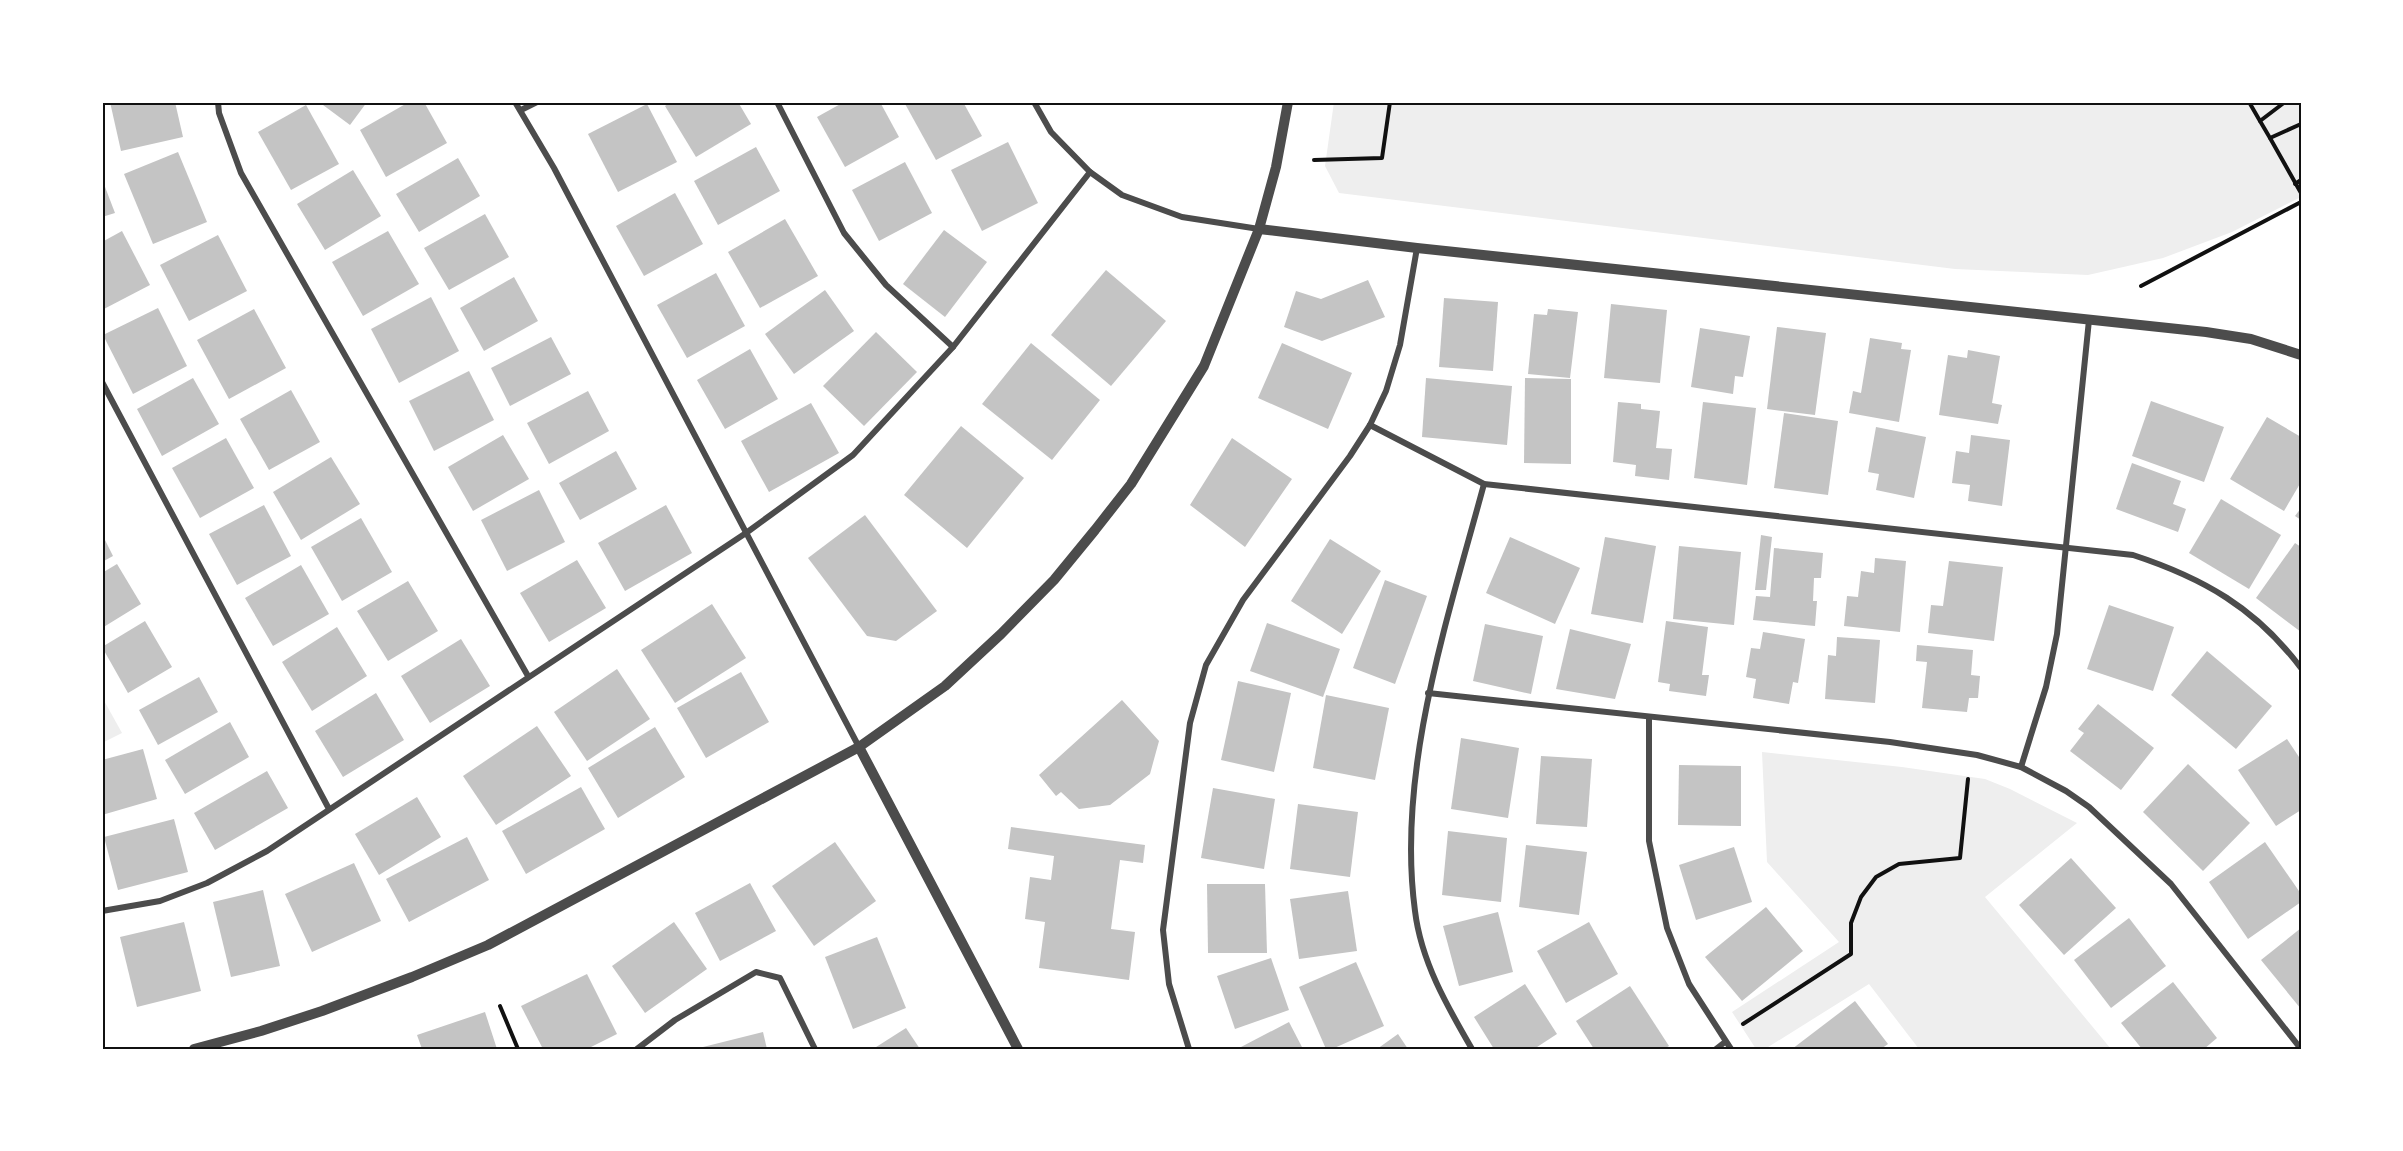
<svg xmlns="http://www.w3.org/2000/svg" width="2403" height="1151" viewBox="0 0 2403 1151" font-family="'Alegreya Sans',sans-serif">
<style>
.green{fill:#eee}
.building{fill:#c4c4c4}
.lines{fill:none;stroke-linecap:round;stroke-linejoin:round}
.path{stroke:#111;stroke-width:4}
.minor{stroke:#4c4c4c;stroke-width:6}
.tertiary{stroke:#4c4c4c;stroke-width:10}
.neatline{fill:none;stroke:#111;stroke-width:2}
</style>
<rect width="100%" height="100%" fill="#fff"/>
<g class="green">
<polygon points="1334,102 2301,102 2301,197 2232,232 2163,258 2088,275 1955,269 1339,193 1325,166"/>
<polygon points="102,697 122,733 102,743"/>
<polygon points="1762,752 1902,767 1985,779 2010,789 2077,823 1985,897 2111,1049 1919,1049 1869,984 1765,1049 1756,1049 1732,1012 1839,942 1767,862"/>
</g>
<g class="building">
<polygon points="110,102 175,102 183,137 121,151"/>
<polygon points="319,102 367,102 350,125"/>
<polygon points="409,102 424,102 447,143 386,177 360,130"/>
<polygon points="671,102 738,102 751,124 696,157 665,106"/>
<polygon points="844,102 880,102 899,137 845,167 817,117"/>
<polygon points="904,102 963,102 982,136 936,160"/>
<polygon points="647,104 677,162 618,192 588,134"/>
<polygon points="306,105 339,164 291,190 258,132"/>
<polygon points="1008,142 1038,203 982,231 951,170"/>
<polygon points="756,147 780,191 718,225 694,181"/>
<polygon points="178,152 207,222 153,244 124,174"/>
<polygon points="458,158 480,196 419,232 396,194"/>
<polygon points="905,162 932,213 879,241 852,190"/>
<polygon points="353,170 381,216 325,250 297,204"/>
<polygon points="102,179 115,213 102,217"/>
<polygon points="675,193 703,244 644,276 616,226"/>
<polygon points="485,214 509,257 449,290 424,248"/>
<polygon points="785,219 818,276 760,308 728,252"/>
<polygon points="944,230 987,262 945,317 903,284"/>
<polygon points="122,231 150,285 102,310 102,242"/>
<polygon points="388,231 419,284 363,316 332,262"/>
<polygon points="218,235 247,291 189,321 160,265"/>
<polygon points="1106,270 1166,321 1111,386 1051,335"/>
<polygon points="716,273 745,326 687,358 657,305"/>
<polygon points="514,277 538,321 484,351 460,308"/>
<polygon points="1368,280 1385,317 1322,341 1284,327 1296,291 1321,299"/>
<polygon points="825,290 854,331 794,374 765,334"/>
<polygon points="431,297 459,351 399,383 371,329"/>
<polygon points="1444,298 1498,302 1493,371 1439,367"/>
<polygon points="1611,304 1667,310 1660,383 1604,378"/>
<polygon points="158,308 187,366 133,394 103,335"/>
<polygon points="254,309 286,368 229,399 197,340"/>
<polygon points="1548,309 1578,312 1570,378 1528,374 1534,314 1547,315"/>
<polygon points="1777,327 1826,333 1815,415 1767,409"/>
<polygon points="1700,328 1750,336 1743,377 1735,376 1733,394 1691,387"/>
<polygon points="876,332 917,372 864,426 823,386"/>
<polygon points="551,337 571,374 510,406 491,368"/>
<polygon points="1870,338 1902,343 1901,349 1911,350 1899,422 1849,413 1853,391 1861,393"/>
<polygon points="1031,343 1100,400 1052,460 982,404"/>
<polygon points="1282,343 1352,373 1328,429 1258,398"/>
<polygon points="750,349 778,399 725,429 697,380"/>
<polygon points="1968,350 2000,356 1992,403 2002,405 1998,424 1939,415 1948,355 1967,358"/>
<polygon points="469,371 494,420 434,451 409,401"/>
<polygon points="193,378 219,424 162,456 137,409"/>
<polygon points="1426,378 1512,386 1507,445 1422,437"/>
<polygon points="1525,378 1571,379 1571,464 1524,463"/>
<polygon points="291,390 320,442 269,470 240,419"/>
<polygon points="588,391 609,431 549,464 527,423"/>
<polygon points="2151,401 2224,427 2204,482 2132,456"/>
<polygon points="1618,402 1641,404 1641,409 1660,411 1656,448 1672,449 1669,480 1635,476 1636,465 1613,462"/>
<polygon points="1703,402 1756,408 1747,485 1694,478"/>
<polygon points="811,403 839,453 769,492 741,441"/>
<polygon points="1784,413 1838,421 1828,495 1774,488"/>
<polygon points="2267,417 2301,437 2301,482 2284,511 2230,479"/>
<polygon points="961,426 1024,478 967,548 904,495"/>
<polygon points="1876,427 1926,437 1914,498 1876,490 1879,474 1868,472"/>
<polygon points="503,435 529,479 473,511 448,467"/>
<polygon points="1971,435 2010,440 2002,506 1968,501 1970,485 1952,483 1956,451 1969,453"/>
<polygon points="226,438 254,488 200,518 172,468"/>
<polygon points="1232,438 1292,479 1245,547 1190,505"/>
<polygon points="616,451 637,489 580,520 559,483"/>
<polygon points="331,457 360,504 301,540 273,492"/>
<polygon points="2132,463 2181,481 2173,504 2186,509 2178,532 2116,509"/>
<polygon points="539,490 565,542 507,571 481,520"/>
<polygon points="2221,499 2281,535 2249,589 2189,553"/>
<polygon points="264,505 291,556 237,585 209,534"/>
<polygon points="666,505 692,553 625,591 598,543"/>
<polygon points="2301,508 2301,520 2295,516"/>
<polygon points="865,515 937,611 896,641 867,636 808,558"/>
<polygon points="361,518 392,572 342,601 311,547"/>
<polygon points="102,534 113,556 102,562"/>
<polygon points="1761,535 1772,537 1766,590 1755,590"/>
<polygon points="1510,537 1580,568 1555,624 1486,593"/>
<polygon points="1605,537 1656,546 1643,623 1591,614"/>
<polygon points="1330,539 1381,571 1342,634 1291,601"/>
<polygon points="2295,543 2301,547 2301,632 2256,598"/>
<polygon points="1679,546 1741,552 1734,625 1673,619"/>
<polygon points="1774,548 1823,553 1821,578 1814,578 1813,601 1817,601 1815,626 1753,620 1756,596 1770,597"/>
<polygon points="1875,558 1906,561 1900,632 1844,626 1847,596 1858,597 1861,571 1874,573"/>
<polygon points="577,560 606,608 549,642 520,593"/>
<polygon points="1949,561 2003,567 1994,641 1928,633 1931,605 1943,606"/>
<polygon points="117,564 141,604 102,628 102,573"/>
<polygon points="301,565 329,614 273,646 245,598"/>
<polygon points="1385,580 1427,596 1395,684 1353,668"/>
<polygon points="408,581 438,631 388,661 357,611"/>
<polygon points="712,604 746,658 675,703 641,650"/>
<polygon points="2109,605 2174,627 2153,691 2087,669"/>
<polygon points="145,621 172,667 128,693 102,647"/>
<polygon points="1666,621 1708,627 1702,675 1709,675 1706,696 1669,691 1670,684 1658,682"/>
<polygon points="1267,623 1340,649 1323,697 1250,671"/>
<polygon points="1485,624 1543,636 1531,694 1473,681"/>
<polygon points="337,627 367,676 312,711 282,662"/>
<polygon points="1570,629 1631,644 1615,699 1556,689"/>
<polygon points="1763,632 1805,639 1798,683 1793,682 1789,704 1753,698 1756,679 1746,677 1751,648 1760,649"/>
<polygon points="1837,637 1880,640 1875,703 1825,699 1828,655 1836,656"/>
<polygon points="461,639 490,686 430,723 401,676"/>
<polygon points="1917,645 1973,650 1971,675 1980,676 1978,698 1969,698 1967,712 1922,708 1927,662 1916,661"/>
<polygon points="2207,651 2272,706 2236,749 2171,695"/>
<polygon points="617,669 650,719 587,761 554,712"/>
<polygon points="741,672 769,722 706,758 677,708"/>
<polygon points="199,677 218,712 158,745 139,710"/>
<polygon points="1238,681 1291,693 1274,772 1221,760"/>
<polygon points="376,693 404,740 343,777 315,731"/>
<polygon points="1326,695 1389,708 1375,780 1313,768"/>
<polygon points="1122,700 1159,741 1150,774 1110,805 1079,809 1061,792 1056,796 1039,775"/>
<polygon points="2098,704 2154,748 2121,790 2070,751 2084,733 2078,729"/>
<polygon points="230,722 249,757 185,794 165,760"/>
<polygon points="537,726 571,776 496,825 463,776"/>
<polygon points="655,727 685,777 618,818 588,768"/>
<polygon points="1461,738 1519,748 1508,818 1451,809"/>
<polygon points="2287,739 2301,760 2301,810 2276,826 2238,770"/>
<polygon points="143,749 157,799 102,815 102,760"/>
<polygon points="1541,756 1592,759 1587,827 1536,824"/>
<polygon points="2188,764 2250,823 2203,871 2143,812"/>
<polygon points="1679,765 1741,766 1741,826 1678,825"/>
<polygon points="267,771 288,808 215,850 194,813"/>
<polygon points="581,787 605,829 526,874 502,831"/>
<polygon points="1213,788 1275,799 1264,869 1201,858"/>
<polygon points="417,797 441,837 379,875 355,834"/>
<polygon points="1298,804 1358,812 1350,877 1290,869"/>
<polygon points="174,819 188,872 118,890 104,837"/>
<polygon points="1011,827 1145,845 1143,863 1120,860 1111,929 1135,932 1129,980 1039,968 1045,922 1025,919 1030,877 1051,880 1054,856 1008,849"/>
<polygon points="1448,831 1507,838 1501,902 1442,895"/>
<polygon points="467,837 489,880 409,922 386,879"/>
<polygon points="835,842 876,901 814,946 772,886"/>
<polygon points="2265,842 2301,894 2301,902 2248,939 2209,882"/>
<polygon points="1526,845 1587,852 1579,915 1519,907"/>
<polygon points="1734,847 1752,902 1696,920 1679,865"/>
<polygon points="2071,858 2116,908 2064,955 2019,905"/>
<polygon points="354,863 381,921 312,952 285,894"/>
<polygon points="750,883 776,931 720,961 695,913"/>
<polygon points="1207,884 1265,884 1267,953 1208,953"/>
<polygon points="263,890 280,966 231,977 213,902"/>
<polygon points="1348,891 1357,951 1299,959 1290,899"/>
<polygon points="1766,907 1803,951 1742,1001 1705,957"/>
<polygon points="1498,912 1513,972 1459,986 1443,926"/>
<polygon points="2129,918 2166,966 2111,1008 2074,960"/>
<polygon points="184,922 201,991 137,1007 120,937"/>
<polygon points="674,922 707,969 645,1013 612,966"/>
<polygon points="1589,922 1618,974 1566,1003 1537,951"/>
<polygon points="2301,928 2301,1009 2261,960"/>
<polygon points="877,937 906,1008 853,1029 825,957"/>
<polygon points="1271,958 1289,1010 1235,1029 1217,976"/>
<polygon points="1356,962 1384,1026 1332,1049 1326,1049 1299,987"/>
<polygon points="587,974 617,1034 587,1049 543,1049 521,1006"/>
<polygon points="2173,982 2217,1038 2204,1049 2142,1049 2121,1023"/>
<polygon points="1525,984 1557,1034 1534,1049 1494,1049 1474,1017"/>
<polygon points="1630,986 1669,1046 1664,1049 1594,1049 1576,1021"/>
<polygon points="1855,1001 1888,1044 1881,1049 1792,1049"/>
<polygon points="485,1012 497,1049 422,1049 417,1035"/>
<polygon points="1289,1022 1303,1049 1242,1049 1241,1047"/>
<polygon points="906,1028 920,1049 873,1049"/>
<polygon points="763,1032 767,1049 699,1049 699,1048"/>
<polygon points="1398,1034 1408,1049 1377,1049"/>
</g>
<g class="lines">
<g class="path">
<polyline points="2249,102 2260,121"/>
<polyline points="2285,102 2260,121 2270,138 2301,124"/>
<polyline points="2270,138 2301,193"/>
<polyline points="1314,160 1382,158 1390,102"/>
<polyline points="2295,184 2301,180"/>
<polyline points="2141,286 2301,202"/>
<polyline points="500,1006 518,1049"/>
<polyline points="1743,1024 1851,954 1851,923 1861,897 1876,877 1899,864 1960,858 1968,779"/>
</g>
<g class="minor">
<polyline points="218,102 219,113 241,173 528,676"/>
<polyline points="515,102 554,168 859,747"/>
<polyline points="777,102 844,233 886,285 953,347"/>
<polyline points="1034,102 1051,132 1090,172 1122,195 1182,217 1259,229"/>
<polyline points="521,110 537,102"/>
<polyline points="102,382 329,809"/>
<path d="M1370 425 1484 484 2133 555C2203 578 2256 608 2301 668"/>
<polyline points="1428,693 1890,742 1977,755 2021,767 2066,791 2089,807 2171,884 2301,1049"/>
<polyline points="1649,718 1649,841 1667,928 1689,984 1731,1049"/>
<polyline points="2021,767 2046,687 2057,634 2089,320"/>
<polyline points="102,911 160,901 207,883 267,851 746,533 853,455 953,347 1090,172"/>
<polyline points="637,1049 675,1020 756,972 780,978 815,1049"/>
<polyline points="1189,1049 1169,984 1163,930 1190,723 1206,665 1243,600 1350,456 1370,425 1386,391 1400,345 1417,248"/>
<path d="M1472 1049C1447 1006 1421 961 1415 911 1396 771 1448 618 1484 484"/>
<polyline points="1716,1049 1725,1042"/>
</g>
<g class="tertiary">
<polyline points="1259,229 1417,248 2206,332 2251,339 2301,355"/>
<polyline points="859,747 1018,1049"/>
<polyline points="194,1049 261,1031 322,1011 412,977 488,945 859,747 945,686 1001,634 1054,580 1095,530 1131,484 1204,366 1259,229 1276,167 1288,102"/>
</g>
</g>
<rect width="2403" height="1151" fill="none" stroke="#ffffff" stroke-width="207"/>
<rect x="104" y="104" width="2196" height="944" class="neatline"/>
</svg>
